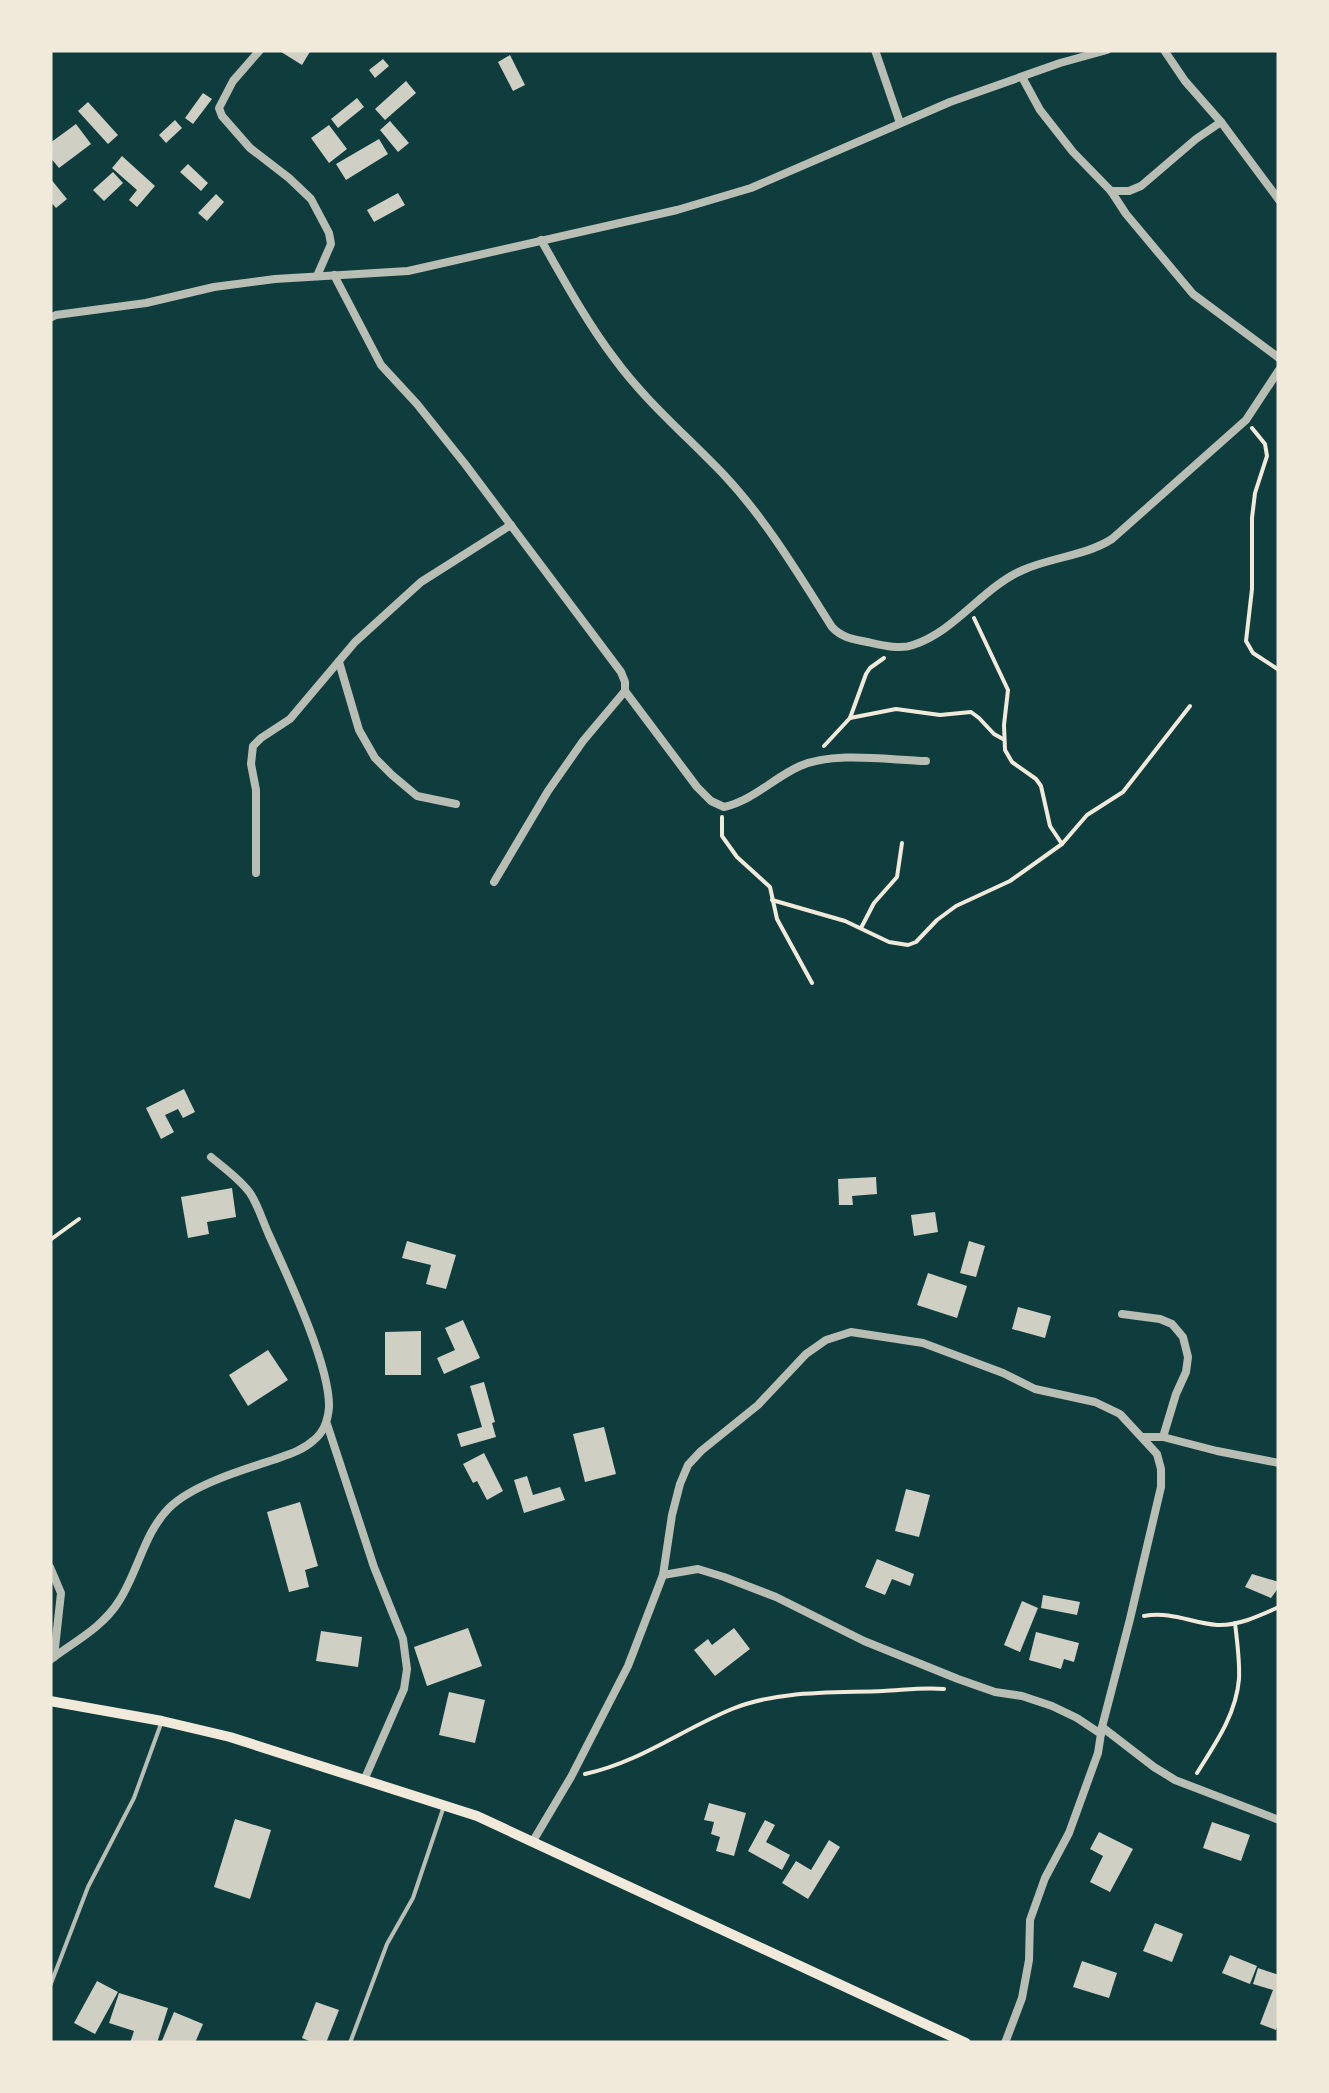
<svg xmlns="http://www.w3.org/2000/svg" width="1329" height="2093" viewBox="0 0 1329 2093" font-family="'PT Sans',sans-serif">
<style>
.building{fill:#cfcfc3}
.lines{fill:none;stroke-linecap:round;stroke-linejoin:round}
.path{stroke:#f1e9da;stroke-width:4}
.service{stroke:#b8beb3;stroke-width:4}
.minor{stroke:#b8beb3;stroke-width:8}
.secondary{stroke:#f1e9da;stroke-width:10}
</style>
<rect width="100%" height="100%" fill="#0f3d3e"/>
<g class="building">
<polygon points="278,50 311,50 302,65"/>
<polygon points="510,55 525,85 513,91 498,62"/>
<polygon points="383,59 389,66 375,78 369,70"/>
<polygon points="406,81 416,93 385,120 375,109"/>
<polygon points="203,93 212,99 193,124 185,118"/>
<polygon points="357,98 364,107 338,128 331,119"/>
<polygon points="88,102 118,135 108,144 78,111"/>
<polygon points="175,120 182,128 166,143 159,135"/>
<polygon points="390,121 409,143 398,152 380,130"/>
<polygon points="76,124 91,144 59,168 50,157 50,143"/>
<polygon points="329,125 347,149 329,163 311,138"/>
<polygon points="379,139 388,154 346,180 336,164"/>
<polygon points="122,156 155,186 137,207 129,200 137,190 112,168"/>
<polygon points="188,164 208,183 201,191 180,172"/>
<polygon points="113,172 123,183 104,201 93,190"/>
<polygon points="50,178 67,199 56,208 50,201"/>
<polygon points="398,193 405,205 374,222 367,210"/>
<polygon points="216,194 224,202 207,221 198,213"/>
<polygon points="184,1089 195,1112 183,1118 178,1109 165,1115 174,1132 161,1139 146,1108"/>
<polygon points="876,1177 877,1194 852,1196 853,1205 839,1205 838,1179"/>
<polygon points="232,1188 236,1217 207,1222 209,1234 188,1238 181,1197"/>
<polygon points="935,1212 938,1232 914,1236 911,1215"/>
<polygon points="407,1241 456,1255 446,1289 426,1284 431,1265 402,1258"/>
<polygon points="969,1241 985,1246 976,1277 960,1273"/>
<polygon points="928,1273 967,1286 957,1318 917,1305"/>
<polygon points="1018,1307 1051,1316 1045,1338 1012,1329"/>
<polygon points="463,1320 480,1358 444,1374 437,1358 455,1350 445,1328"/>
<polygon points="421,1331 421,1375 385,1375 385,1332"/>
<polygon points="268,1350 288,1380 248,1406 229,1375"/>
<polygon points="484,1382 495,1422 492,1423 496,1437 461,1447 457,1434 482,1427 470,1386"/>
<polygon points="604,1427 616,1474 585,1482 573,1434"/>
<polygon points="484,1453 503,1491 487,1500 477,1481 473,1483 463,1464"/>
<polygon points="527,1476 533,1495 560,1487 565,1500 524,1513 514,1480"/>
<polygon points="906,1489 930,1495 919,1537 895,1531"/>
<polygon points="300,1502 318,1566 305,1570 309,1587 289,1592 267,1512"/>
<polygon points="877,1559 914,1574 910,1586 892,1579 885,1595 865,1587"/>
<polygon points="1252,1574 1279,1582 1279,1587 1271,1598 1245,1587"/>
<polygon points="1043,1595 1080,1602 1077,1615 1041,1608"/>
<polygon points="1022,1601 1038,1608 1020,1652 1004,1645"/>
<polygon points="468,1628 482,1666 427,1686 414,1647"/>
<polygon points="734,1628 750,1649 715,1676 694,1650 708,1639 712,1645"/>
<polygon points="321,1631 362,1637 358,1667 316,1661"/>
<polygon points="1036,1632 1079,1643 1074,1662 1064,1659 1061,1669 1029,1660"/>
<polygon points="449,1692 485,1700 475,1743 439,1735"/>
<polygon points="709,1803 746,1813 734,1856 716,1851 720,1837 711,1834 714,1822 704,1820"/>
<polygon points="235,1819 271,1830 250,1899 214,1887"/>
<polygon points="765,1820 775,1825 766,1842 790,1855 782,1870 748,1851"/>
<polygon points="1212,1822 1250,1835 1241,1861 1203,1848"/>
<polygon points="1099,1832 1133,1849 1110,1892 1090,1882 1103,1856 1090,1849"/>
<polygon points="829,1840 840,1847 808,1899 782,1883 796,1861 811,1870"/>
<polygon points="1155,1923 1183,1934 1172,1962 1143,1951"/>
<polygon points="1230,1955 1257,1966 1250,1984 1222,1973"/>
<polygon points="1082,1961 1117,1973 1109,1998 1073,1987"/>
<polygon points="1258,1968 1279,1975 1279,2022 1276,2030 1260,2024 1273,1990 1253,1984"/>
<polygon points="97,1981 118,1992 95,2034 74,2023"/>
<polygon points="119,1993 168,2008 157,2043 130,2043 134,2031 109,2023"/>
<polygon points="316,2002 339,2010 326,2043 314,2043 302,2038"/>
<polygon points="174,2012 203,2024 195,2043 161,2043"/>
</g>
<g class="lines">
<g class="path">
<polyline points="1252,428 1265,444 1267,456 1255,493 1252,518 1252,589 1246,641 1253,653 1279,670"/>
<polyline points="974,618 1008,690 1004,725 1005,750 1012,762 1036,779 1041,786 1050,826 1062,844"/>
<polyline points="850,718 896,709 940,715 971,712 979,718 994,734 1003,739"/>
<polyline points="824,746 850,718 866,674 870,668 884,658"/>
<polyline points="722,817 722,836 737,857 770,887 777,919 812,983"/>
<polyline points="772,900 845,921 889,942 908,945 916,942 937,920 956,906 1010,881 1062,844 1087,815 1123,792 1190,706"/>
<polyline points="861,928 874,903 897,877 902,843"/>
<polyline points="50,1240 79,1219"/>
<path d="M1144 1616C1171 1611 1192 1623 1217 1625 1238 1626 1259 1616 1279 1607"/>
<path d="M1197 1773C1215 1744 1236 1715 1239 1679 1240 1661 1237 1641 1235 1623"/>
<path d="M585 1774C640 1762 681 1730 732 1709 779 1690 833 1693 883 1691 904 1690 924 1687 944 1689"/>
</g>
<g class="service">
<polyline points="50,1986 88,1887 134,1798 162,1721"/>
<polyline points="350,2043 387,1944 413,1898 444,1806"/>
</g>
<g class="minor">
<polyline points="260,50 233,81 219,108 222,116 250,148 289,178 311,199 329,233 331,244 317,276"/>
<polyline points="875,50 900,123"/>
<polyline points="1164,50 1185,81 1221,122 1279,200"/>
<polyline points="1022,77 1040,110 1073,152 1111,191 1126,214 1193,294 1279,358"/>
<polyline points="1111,191 1129,191 1141,186 1196,139 1221,122"/>
<path d="M541 240C564 280 586 321 614 358 646 402 688 437 725 476 767 521 799 575 832 627 842 638 853 639 867 642 881 645 900 650 913 645 956 631 983 587 1023 570 1052 557 1085 556 1112 539L1246 420 1279 370"/>
<polyline points="334,275 381,365 417,404 465,464 621,672 625,682 625,691 583,741 548,791 494,882"/>
<polyline points="50,318 56,315 146,303 214,287 275,279 408,271 677,210 751,188 950,102 1060,63 1107,50"/>
<polyline points="339,662 359,730 375,758 392,775 417,796 456,804"/>
<path d="M625 691 697 787 711 801 724 807C754 800 773 778 800 766 834 751 888 760 926 761"/>
<polyline points="256,873 256,790 251,764 253,746 261,738 290,719 355,642 421,582 511,525"/>
<polyline points="1122,1314 1160,1319 1172,1324 1183,1337 1188,1357 1186,1372 1176,1394 1163,1437"/>
<polyline points="327,1424 374,1567 403,1639 407,1669 404,1689 365,1778"/>
<polyline points="1143,1437 1163,1437 1217,1451 1279,1463"/>
<polyline points="50,1567 61,1593 54,1657"/>
<polyline points="663,1575 698,1569 724,1577 776,1597 864,1641 958,1679 995,1692 1022,1696 1052,1706 1077,1718 1101,1734"/>
<path d="M50 1660C75 1641 102 1628 119 1601 138 1572 144 1533 169 1508 192 1485 242 1470 273 1460 287 1455 302 1451 314 1440 324 1432 328 1420 329 1407 330 1365 287 1275 269 1235 263 1222 258 1205 250 1193 240 1179 224 1168 211 1157"/>
<polyline points="1102,1727 1154,1767 1175,1780 1279,1820"/>
<polyline points="533,1841 571,1777 628,1666 663,1575 672,1515 680,1484 688,1465 701,1451 758,1405 806,1354 826,1340 851,1332 923,1343 1003,1373 1035,1389 1095,1402 1120,1414 1157,1454 1161,1469 1161,1487 1130,1619 1102,1727 1098,1753 1069,1833 1045,1878 1030,1920 1029,1960 1022,1998 1005,2043"/>
</g>
<polyline class="secondary" points="50,1701 162,1721 230,1737 477,1816 966,2043"/>
</g>
<rect width="1329" height="2093" fill="none" stroke="#f1e9da" stroke-width="105"/>
</svg>
